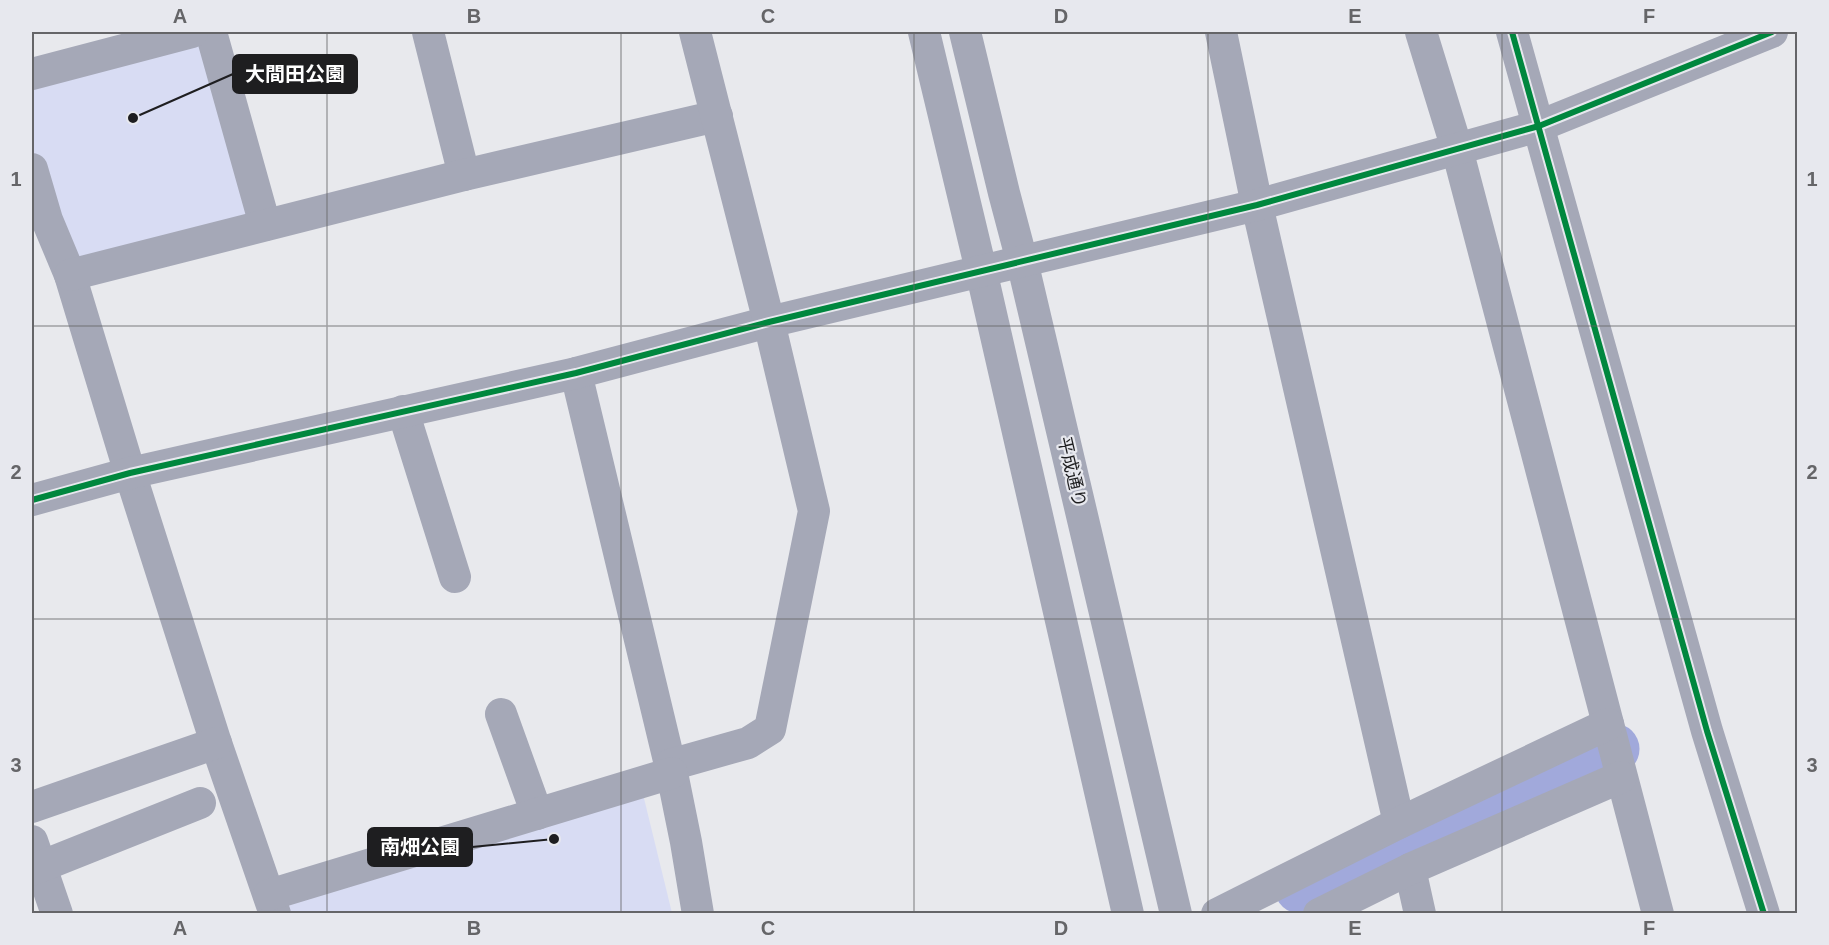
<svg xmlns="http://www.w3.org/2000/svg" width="1829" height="945" viewBox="0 0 1829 945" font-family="Arial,'Noto Sans JP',sans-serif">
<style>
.green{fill:#d8dcf3}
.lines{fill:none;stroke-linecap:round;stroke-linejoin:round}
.river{stroke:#a1a9db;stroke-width:51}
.minor{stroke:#a5a8b7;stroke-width:32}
.cycleway-casing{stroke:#e7e8ee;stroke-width:10}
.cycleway{stroke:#00873e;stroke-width:6}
.grid{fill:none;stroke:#656568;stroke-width:1.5;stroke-opacity:0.55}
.labels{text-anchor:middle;stroke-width:4.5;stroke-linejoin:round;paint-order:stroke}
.street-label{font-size:18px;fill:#1e1e20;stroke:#e7e8ee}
.leader{fill:none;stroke:#1e1e20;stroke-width:2}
.callout-dot{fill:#1e1e20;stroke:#e7e8ee;stroke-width:2}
.callout{fill:#1e1e20;stroke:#1e1e20;stroke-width:2}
.callout-label{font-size:20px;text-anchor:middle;font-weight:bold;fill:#fff}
.neatline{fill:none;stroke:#656568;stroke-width:2}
.grid-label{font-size:20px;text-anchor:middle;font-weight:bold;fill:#656568}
</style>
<rect width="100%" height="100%" fill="#e8e9ed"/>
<g class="green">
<polygon points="211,32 265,225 70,275 32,161 32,74"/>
<polygon points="640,782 672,913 275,914 269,895"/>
</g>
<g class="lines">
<polyline class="river" points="1300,888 1342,868 1614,749"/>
<g class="minor">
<polyline points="211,32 265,225"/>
<polyline points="428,32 464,175"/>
<polyline points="924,32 981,270 1128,914"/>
<polyline points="965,32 1004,193 1022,261 1176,914"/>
<polyline points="1221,32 1257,205 1399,823"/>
<polyline points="1421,32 1457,149 1658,914"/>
<polyline points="1512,32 1707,731 1764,914"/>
<polyline points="32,74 192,32"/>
<polyline points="32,169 47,220 70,275 130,473 216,743 275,914"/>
<polyline points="70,275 464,175 717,116"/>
<polyline points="576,373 672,773 686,842 698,914"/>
<polyline points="403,411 455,577"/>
<polyline points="32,500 130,473 576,373 769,322 1257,205 1539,126 1772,32"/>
<polyline points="501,714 537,814"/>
<polyline points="670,765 748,743 770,729 814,511 769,322 695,32"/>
<polyline points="32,807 216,743"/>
<polyline points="32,841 57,914"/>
<polyline points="1410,869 1420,914"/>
<polyline points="32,870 200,803"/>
<polyline points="269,895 672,773"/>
<polyline points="1217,914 1399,823 1608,724"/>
<polyline points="1319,914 1410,869 1621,777"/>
</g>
<defs>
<g id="cycleway">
<polyline points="1512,32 1707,731 1764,914"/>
<polyline points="32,500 130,473 576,373 769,322 1257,205 1539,126 1772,32"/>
</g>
</defs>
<use href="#cycleway" class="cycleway-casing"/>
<use href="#cycleway" class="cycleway"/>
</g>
<path class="grid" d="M327 32V914M621 32V914M914 32V914M1208 32V914M1502 32V914M32 326H1798M32 619H1798"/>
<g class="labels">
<g class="street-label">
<text transform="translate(1072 472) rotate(77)" y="6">平成通り</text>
</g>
</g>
<path class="leader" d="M133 118L233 74M554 839L472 847"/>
<g class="callout-dot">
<circle cx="133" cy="118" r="6"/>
<circle cx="554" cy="839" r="6"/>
</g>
<g class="callout">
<rect x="233" y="55" width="124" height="38" rx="6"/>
<rect x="368" y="828" width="104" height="38" rx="6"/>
</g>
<g class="callout-label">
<text x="295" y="81">大間田公園</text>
<text x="420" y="854">南畑公園</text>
</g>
<rect width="1829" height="945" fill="none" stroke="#e7e8ee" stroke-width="66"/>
<rect x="33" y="33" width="1763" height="879" class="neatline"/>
<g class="grid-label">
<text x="180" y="23">A</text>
<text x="474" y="23">B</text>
<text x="768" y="23">C</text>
<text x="1061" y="23">D</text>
<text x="1355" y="23">E</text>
<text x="1649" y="23">F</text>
<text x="16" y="186">1</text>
<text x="1812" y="186">1</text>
<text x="16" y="479">2</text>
<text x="1812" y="479">2</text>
<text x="16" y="772">3</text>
<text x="1812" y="772">3</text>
<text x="180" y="935">A</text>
<text x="474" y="935">B</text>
<text x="768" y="935">C</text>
<text x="1061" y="935">D</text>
<text x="1355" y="935">E</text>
<text x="1649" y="935">F</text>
</g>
</svg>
